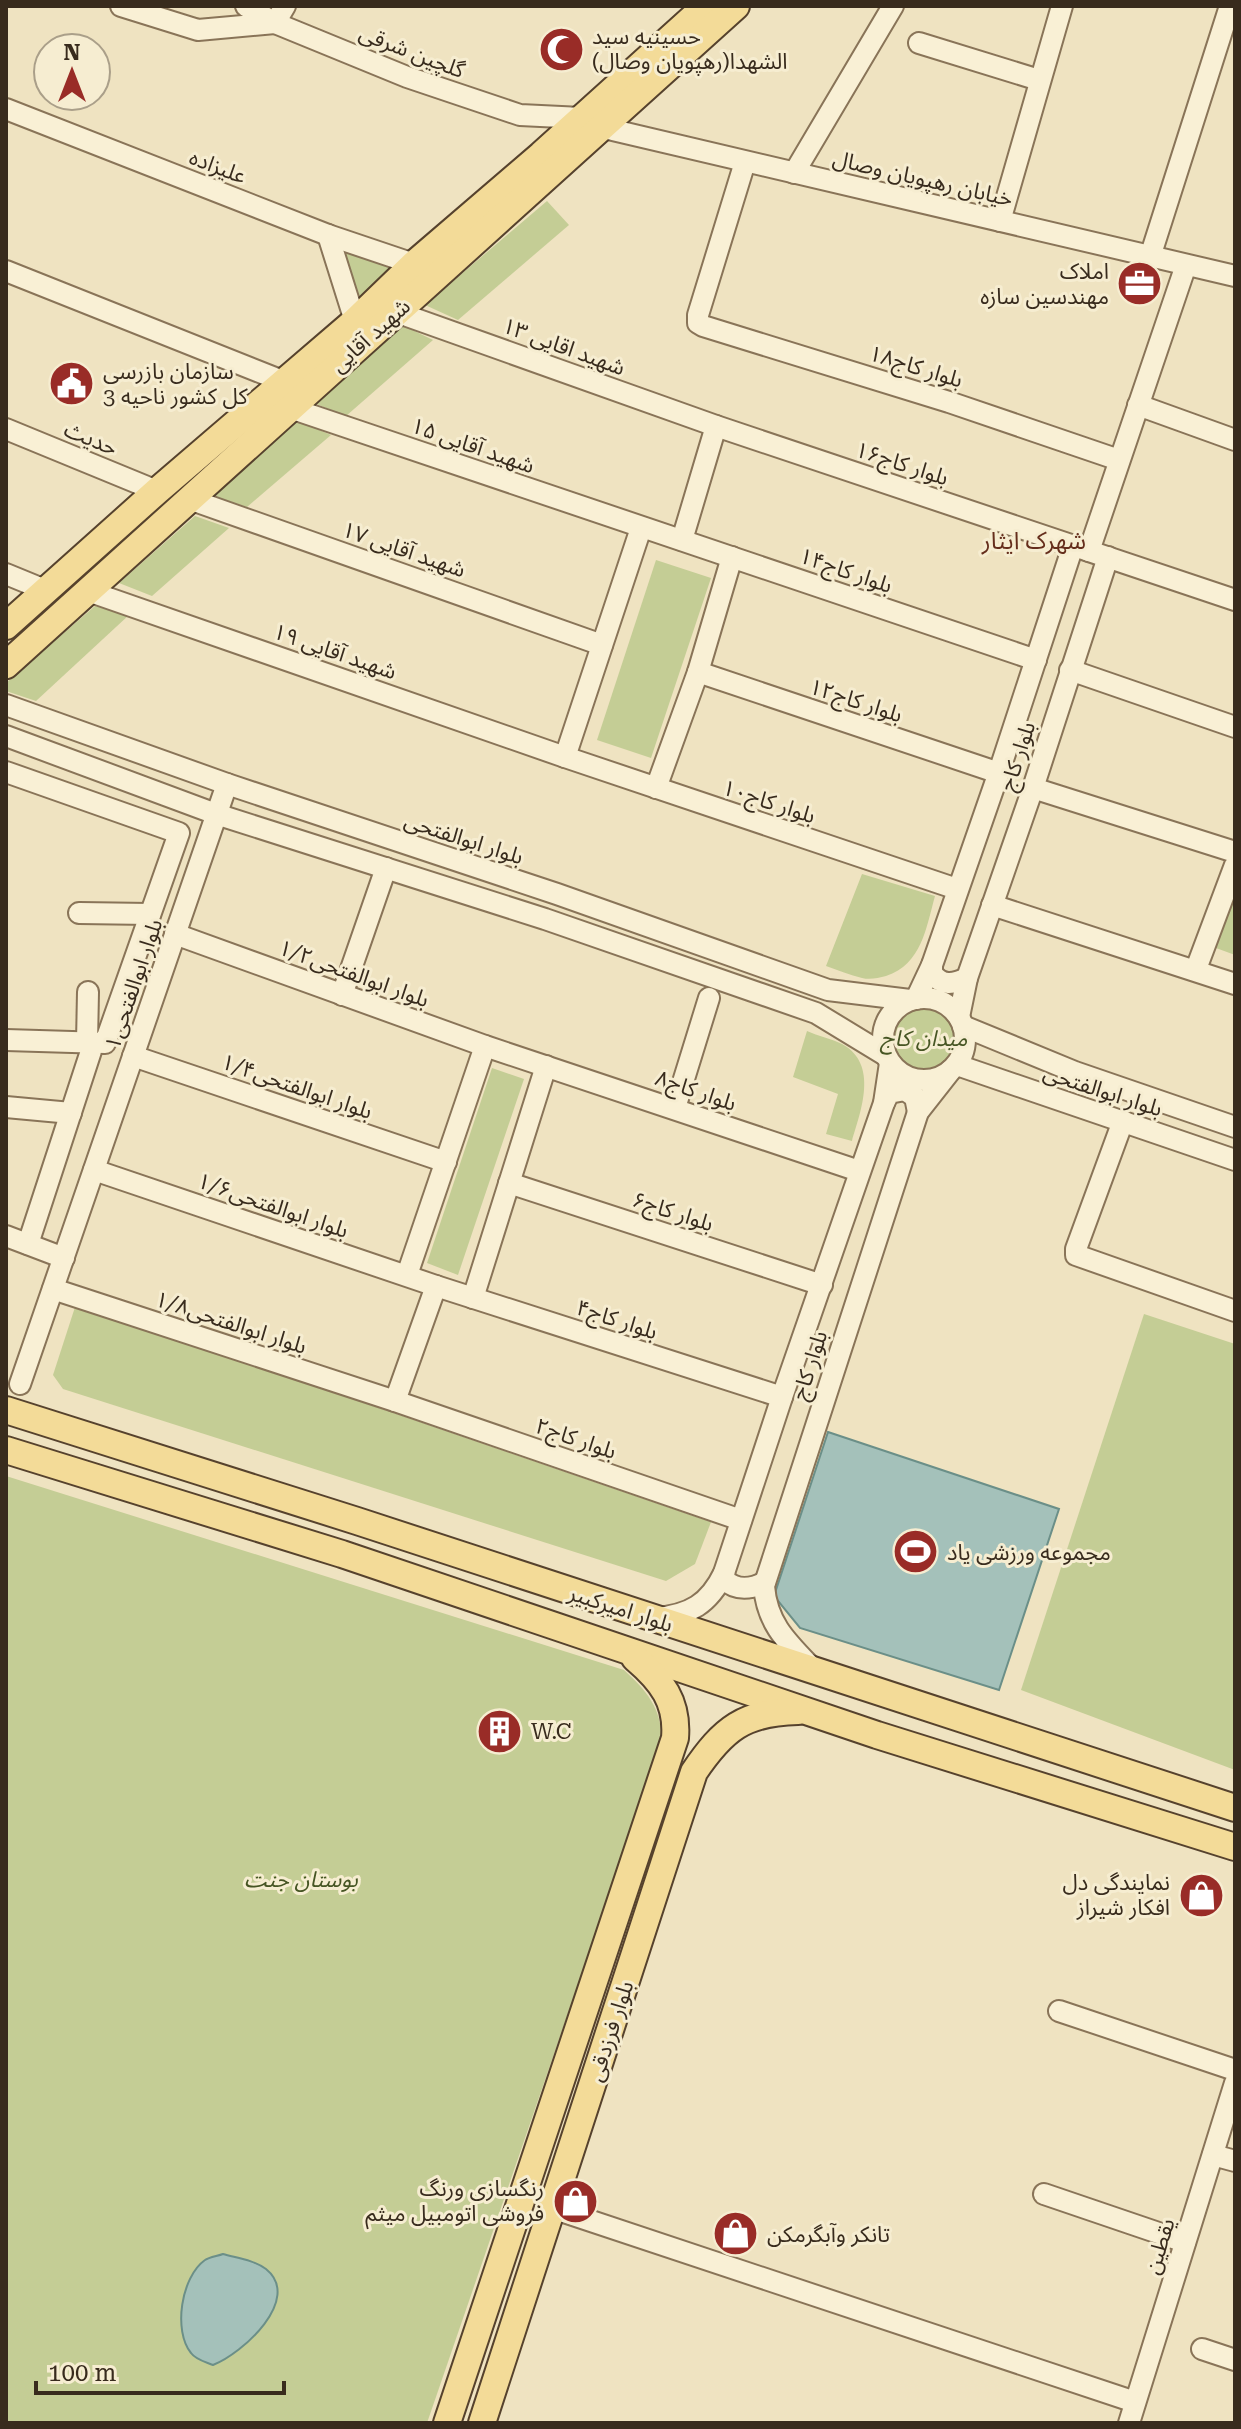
<svg xmlns="http://www.w3.org/2000/svg" width="1241" height="2429" viewBox="0 0 1241 2429" font-family="'Roboto Serif','Noto Sans Arabic',serif">
<style>
.green{fill:#c4cd95}
.water{fill:#a4c1ba;stroke:#6b8f88;stroke-width:2}
.lines{fill:none;stroke-linecap:round;stroke-linejoin:round}
.minor-casing{stroke:#897458;stroke-width:24}
.major-casing{stroke:#56422d;stroke-width:30}
.minor{stroke:#f9f0d5;stroke-width:20}
.major{stroke:#f3db98;stroke-width:26}
.labels{text-anchor:middle;stroke-width:6;stroke-linejoin:round;paint-order:stroke}
.poi-label{font-size:22px;fill:#382b1d;stroke:#f6edd1;text-anchor:start}
.street-label{font-size:22px;fill:#382b1d;stroke:#f6edd1}
.park-label{font-size:22px;font-style:italic;fill:#465523;stroke:#f6edd1}
.neighbourhood-label{font-size:24px;fill:#652e1c;stroke:#f6edd1}
</style>
<rect width="100%" height="100%" fill="#efe3c1"/>
<g class="green">
<polygon points="547,201 569,225 458,320 425,305"/>
<polygon points="338,246 396,270 360,306"/>
<polygon points="402,325 433,340 346,416 314,403"/>
<polygon points="298,421 331,435 247,507 213,496"/>
<polygon points="195,516 229,528 152,596 119,583"/>
<polygon points="656,560 711,578 651,758 597,740"/>
<polygon points="95,606 129,615 36,701 6,691 6,683"/>
<path d="M862 874 935 896C926 928 922 964 886 976 878 978 870 980 862 978 850 975 838 970 826 966Z"/>
<polygon points="1235,896 1235,955 1216,948"/>
<circle cx="924" cy="1038" r="32"/>
<path d="M807 1031C818 1036 832 1039 842 1044 879 1064 861 1111 852 1141L826 1134 838 1094 793 1077Z"/>
<polygon points="492,1068 524,1079 458,1275 427,1263"/>
<polygon points="76,1304 711,1522 695,1564 666,1581 63,1389 53,1375"/>
<polygon points="1144,1314 1235,1344 1235,1770 1021,1690"/>
<path d="M6 1476 624 1670C647 1691 661 1708 662 1740L427 2423H6Z"/>
</g>
<g class="water">
<polygon points="828,1432 1059,1509 999,1690 800,1628 774,1596"/>
<path d="M223 2254C237 2258 254 2260 266 2269 303 2299 242 2354 213 2365 206 2362 196 2360 191 2353 173 2331 181 2277 205 2260 209 2257 218 2256 223 2254Z"/>
</g>
<g class="lines">
<defs>
<g id="minor">
<polyline points="121,6 198,30 275,23 285,6"/>
<polyline points="246,6 275,23 407,77 520,115 582,118"/>
<polyline points="919,43 1039,80"/>
<polyline points="6,109 328,235 414,264"/>
<polyline points="600,127 1235,276"/>
<polyline points="745,162 698,315 698,323 703,326 949,402 1119,460"/>
<polyline points="794,173 893,6"/>
<polyline points="1000,221 1062,6"/>
<polyline points="328,235 355,321"/>
<polyline points="1150,257 1230,6"/>
<polyline points="6,271 285,382"/>
<polyline points="396,312 716,426 1235,600"/>
<polyline points="1138,405 1235,440"/>
<polyline points="290,408 1036,660"/>
<polyline points="6,429 157,491"/>
<polyline points="189,499 602,645"/>
<polyline points="682,540 716,426"/>
<polyline points="1089,551 1186,265"/>
<polyline points="6,574 45,590"/>
<polyline points="88,591 565,757 957,889"/>
<polyline points="1070,670 1235,727"/>
<polyline points="698,672 999,773"/>
<polyline points="6,705 227,784 557,894 828,990 910,1000"/>
<polyline points="6,736 216,814 545,919 816,1013 885,1055"/>
<polyline points="565,757 641,528"/>
<polyline points="6,772 179,833 105,1043 6,1040"/>
<polyline points="656,788 698,672 732,557"/>
<polyline points="1033,788 1235,852"/>
<polyline points="992,905 1235,984"/>
<polyline points="79,913 150,914"/>
<polyline points="175,934 485,1046 859,1171"/>
<path d="M932 965V973C942 987 954 984 967 978"/>
<polyline points="1196,969 1235,865"/>
<polyline points="342,995 386,868"/>
<circle cx="924" cy="1039" r="41"/>
<polyline points="916,999 932,965 998,775 1073,546"/>
<polyline points="959,1017 967,978 1033,788 1108,557"/>
<polyline points="963,1026 1075,1072 1235,1127"/>
<polyline points="87,1042 88,992"/>
<polyline points="133,1056 446,1162"/>
<polyline points="957,1065 1235,1160"/>
<polyline points="884,1103 889,1093 905,1090 915,1097 918,1112"/>
<polyline points="6,1107 71,1113"/>
<polyline points="675,1108 709,998"/>
<polyline points="1123,1121 1076,1249 1076,1255 1235,1311"/>
<polyline points="94,1170 436,1286 782,1397"/>
<polyline points="509,1183 822,1285"/>
<polyline points="6,1236 64,1258"/>
<polyline points="28,1244 91,1051"/>
<polyline points="407,1275 485,1046"/>
<polyline points="53,1289 395,1401 741,1520"/>
<polyline points="473,1298 546,1066"/>
<polyline points="20,1384 227,784"/>
<polyline points="395,1401 436,1286"/>
<path d="M724 1573 725 1580C736 1591 752 1589 765 1582"/>
<path d="M656 1618C690 1615 709 1604 724 1573L782 1397 884 1103 890 1063"/>
<path d="M813 1669C787 1642 767 1624 764 1586L918 1112 951 1070"/>
<polyline points="1059,2011 1235,2070"/>
<polyline points="1213,2155 1235,2161"/>
<polyline points="1044,2194 1185,2242"/>
<polyline points="552,2208 1135,2402"/>
<polyline points="1202,2349 1235,2360"/>
<polyline points="1129,2423 1235,2083"/>
</g>
<g id="major">
<polyline points="6,626 157,491 355,321 414,264 541,155 706,6"/>
<polyline points="6,665 736,6"/>
<polyline points="6,1410 357,1521 1235,1808"/>
<polyline points="6,1450 342,1554 877,1735 1235,1847"/>
<path d="M447 2423 675 1738C678 1702 662 1681 635 1658"/>
<path d="M482 2423 694 1772C723 1729 744 1712 798 1711"/>
</g>
</defs>
<use href="#minor" class="minor-casing"/>
<use href="#major" class="major-casing"/>
<use href="#minor" class="minor"/>
<use href="#major" class="major"/>
</g>
<defs>
<symbol id="mosque-disc" viewBox="-11 -11 22 22"><circle r="9.5" fill="#992c27" stroke="#f6edd1"/><path d="M3.5-4.9A6 6 0 1 0 3.5 4.9A5 5 0 1 1 3.5-4.9Z" fill="#fff"/></symbol>
<symbol id="office-disc" viewBox="-11 -11 22 22"><circle r="9.5" fill="#992c27" stroke="#f6edd1"/><path d="M-6-3h4V-5.5h4V-3h4V5H-6ZM-1-4.5V-3h2v-1.5ZM-6 0V1H6V0Z" fill="#fff"/></symbol>
<symbol id="civic-disc" viewBox="-11 -11 22 22"><circle r="9.5" fill="#992c27" stroke="#f6edd1"/><path d="M-.6-6.5H3V-4.5H.6V-3L4-1V1h2V6H-6V1h2V-1L-.6-3ZM-1.2 2.5V6h2.4V2.5Z" fill="#fff"/></symbol>
<symbol id="stadium-disc" viewBox="-11 -11 22 22"><circle r="9.5" fill="#992c27" stroke="#f6edd1"/><path d="M0-5a6.5 5 0 1 0 0 10a6.5 5 0 1 0 0-10ZM-3.5-1.8h7v3.6h-7Z" fill="#fff"/></symbol>
<symbol id="building-disc" viewBox="-11 -11 22 22"><circle r="9.5" fill="#992c27" stroke="#f6edd1"/><path d="M-4-6H4V6H1V3H-1V6H-4ZM-2.5-4.3h1.7v1.8h-1.7ZM.8-4.3h1.7v1.8H.8ZM-2.5-1h1.7V.8h-1.7ZM.8-1h1.7V.8H.8Z" fill="#fff"/></symbol>
<symbol id="shop-disc" viewBox="-11 -11 22 22"><circle r="9.5" fill="#992c27" stroke="#f6edd1"/><path d="M-5-2.5h2.3a2.7 3.5 0 0 1 5.4 0H5L5.5 6h-11ZM-1.5-2.5h3a1.5 2.3 0 0 0-3 0Z" fill="#fff"/></symbol>
</defs>
<g fill-rule="evenodd">
<use href="#mosque-disc" x="536" y="24" width="51" height="51"/>
<use href="#office-disc" x="1114" y="258" width="51" height="51"/>
<use href="#civic-disc" x="46" y="358" width="51" height="51"/>
<use href="#stadium-disc" x="890" y="1526" width="51" height="51"/>
<use href="#building-disc" x="474" y="1706" width="51" height="51"/>
<use href="#shop-disc" x="1176" y="1870" width="51" height="51"/>
<use href="#shop-disc" x="550" y="2176" width="51" height="51"/>
<use href="#shop-disc" x="710" y="2208" width="51" height="51"/>
</g>
<g class="labels">
<g class="poi-label">
<text x="592" y="44">حسینیه سید<tspan x="592" dy="25">الشهدا(رهپویان وصال)</tspan></text>
<text x="1109" y="279" text-anchor="end">املاک<tspan x="1109" dy="25">مهندسین سازه</tspan></text>
<text x="103" y="379">سازمان بازرسی<tspan x="103" dy="25">کل کشور ناحیه 3</tspan></text>
<text x="947" y="1560">مجموعه ورزشی یاد</text>
<text x="531" y="1739">W.C</text>
<text x="1170" y="1890" text-anchor="end">نمایندگی دل<tspan x="1170" dy="25">افکار شیراز</tspan></text>
<text x="544" y="2196" text-anchor="end">رنگسازی ورنگ<tspan x="544" dy="25">فروشی اتومبیل میثم</tspan></text>
<text x="767" y="2242">تانکر وآبگرمکن</text>
</g>
<g class="street-label">
<text transform="translate(412 51) rotate(21)" y="8">گلچین شرقی</text>
<text transform="translate(218 166) rotate(21)" y="8">علیزاده</text>
<text transform="translate(923 178) rotate(13)" y="8">خیابان رهپویان وصال</text>
<text transform="translate(370 335) rotate(-42)" y="8">شهید آقایی</text>
<text transform="translate(564 346) rotate(20)" y="8">شهید اقایی ۱۳</text>
<text transform="translate(916 366) rotate(17)" y="8">بلوار کاج۱۸</text>
<text transform="translate(91 438) rotate(22)" y="8">حدیث</text>
<text transform="translate(473 445) rotate(19)" y="8">شهید آقایی ۱۵</text>
<text transform="translate(902 463) rotate(18)" y="8">بلوار کاج۱۶</text>
<text transform="translate(404 549) rotate(19)" y="8">شهید آقایی ۱۷</text>
<text transform="translate(846 570) rotate(19)" y="8">بلوار کاج۱۴</text>
<text transform="translate(335 651) rotate(19)" y="8">شهید آقایی ۱۹</text>
<text transform="translate(856 700) rotate(18)" y="8">بلوار کاج۱۲</text>
<text transform="translate(1017 756) rotate(-72)" y="8">بلوار کاج</text>
<text transform="translate(769 801) rotate(18)" y="8">بلوار کاج۱۰</text>
<text transform="translate(464 838) rotate(18)" y="8">بلوار ابوالفتحی</text>
<text transform="translate(354 973) rotate(20)" y="8">بلوار ابوالفتحی۱/۲</text>
<text transform="translate(133 984) rotate(-71)" y="8">بلوار ابوالفتحی۱</text>
<text transform="translate(297 1086) rotate(19)" y="8">بلوار ابوالفتحی۱/۴</text>
<text transform="translate(696 1090) rotate(19)" y="8">بلوار کاج۸</text>
<text transform="translate(1103 1090) rotate(18)" y="8">بلوار ابوالفتحی</text>
<text transform="translate(273 1205) rotate(19)" y="8">بلوار ابوالفتحی۱/۶</text>
<text transform="translate(673 1211) rotate(18)" y="8">بلوار کاج۶</text>
<text transform="translate(617 1319) rotate(18)" y="8">بلوار کاج۴</text>
<text transform="translate(231 1322) rotate(18)" y="8">بلوار ابوالفتحی۱/۸</text>
<text transform="translate(809 1365) rotate(-72)" y="8">بلوار کاج</text>
<text transform="translate(576 1438) rotate(19)" y="8">بلوار کاج۲</text>
<text transform="translate(621 1608) rotate(18)" y="8">بلوار امیرکبیر</text>
<text transform="translate(610 2031) rotate(-72)" y="8">بلوار فرزدقی</text>
<text transform="translate(1159 2246) rotate(-73)" y="8">یقطین</text>
</g>
<g class="park-label">
<text x="924" y="1046">میدان کاج</text>
<text x="301" y="1887">بوستان جنت</text>
</g>
<g class="neighbourhood-label">
<text x="1034" y="549">شهرک ایثار</text>
</g>
</g>
<rect width="1241" height="2429" fill="none" stroke="#382b1d" stroke-width="16"/>
<g transform="translate(72 72)"><circle r="38" fill="#f6edd1" stroke="#aa9f89" stroke-width="2"/>
<path d="M0-6L14 30L0 20L-14 30Z" fill="#992c27"/>
<text y="-12" font-size="22" font-weight="bold" text-anchor="middle" fill="#382b1d">N</text>
</g>
<path d="M36 2381v12h248v-12" fill="none" stroke="#382b1d" stroke-width="4"/>
<text x="48" y="2381" font-size="24" fill="#382b1d" stroke="#f6edd1" stroke-width="6" paint-order="stroke">100 m</text>
</svg>
